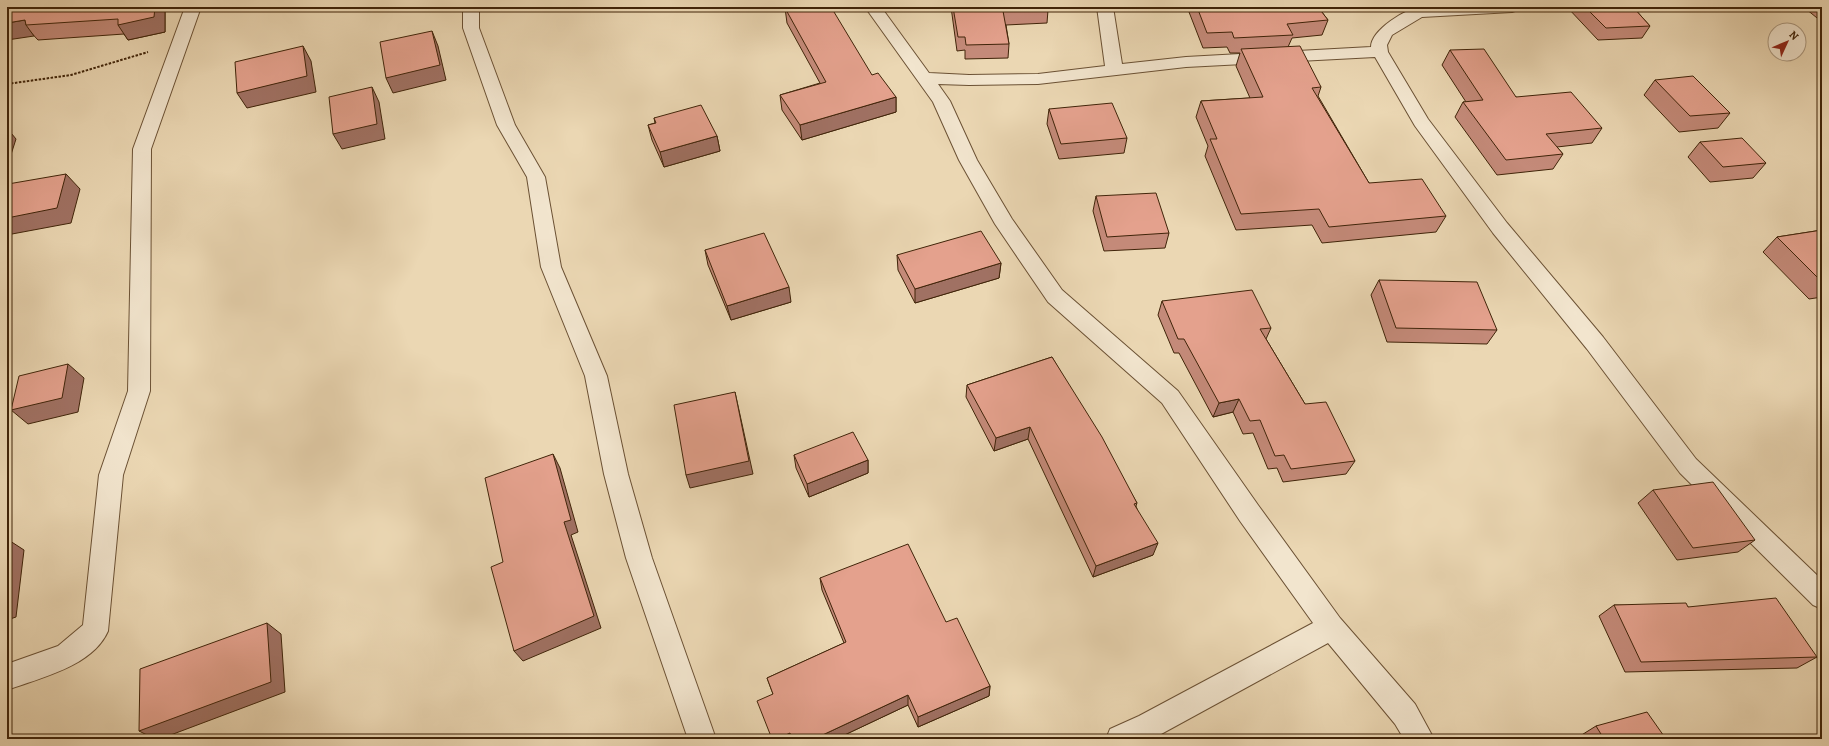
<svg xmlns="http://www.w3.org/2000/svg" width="1829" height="746" viewBox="0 0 1829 746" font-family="Alegreya,serif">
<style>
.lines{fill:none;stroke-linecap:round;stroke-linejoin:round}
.minor-casing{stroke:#6b5134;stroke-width:2}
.path{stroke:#402409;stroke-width:2;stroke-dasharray:2.5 1.5;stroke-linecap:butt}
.minor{fill:#f2e5ce;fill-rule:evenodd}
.wall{fill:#c48a79;stroke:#402409}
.shaded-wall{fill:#a07163;stroke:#402409}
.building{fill:#e4a18d;stroke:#402409}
</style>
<rect width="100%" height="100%" fill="#ebd7b3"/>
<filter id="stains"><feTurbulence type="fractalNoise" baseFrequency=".005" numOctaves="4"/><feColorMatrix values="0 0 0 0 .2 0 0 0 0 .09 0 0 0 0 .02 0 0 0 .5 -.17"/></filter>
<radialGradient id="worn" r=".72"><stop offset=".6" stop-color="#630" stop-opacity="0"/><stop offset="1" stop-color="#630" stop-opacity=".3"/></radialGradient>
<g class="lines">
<defs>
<g id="minor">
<path d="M185 7H201L151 149 150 391 123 475 108 631C93 666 40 678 7 690V664L58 646 83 625 99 475 128 391 133 149Z"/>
<polygon points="463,7 479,7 479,28 515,125 545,177 561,267 607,376 628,474 652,558 716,739 688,739 626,558 604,474 585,376 541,267 527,177 497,125 463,28"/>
<path d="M865 7H881L929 73 969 75 1038 74 1105 66 1097 7H1113L1122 64 1186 57 1371 47C1371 30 1406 8 1422 7H1520L1518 10 1512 12 1422 17 1392 35 1387 45 1388 52 1428 119 1507 223 1603 337 1696 459 1822 580V609L1813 605 1680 473 1587 349 1493 233 1415 126 1375 57 1186 67 1038 84 969 85 938 84 950 101 977 160 1012 219 1062 290 1178 391 1258 505 1340 618 1415 704 1434 739H1404L1395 724 1328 643 1152 739H1106L1110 729 1139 716 1313 623 1240 521 1162 403 1048 302 995 224 959 160 933 102Z"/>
</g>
</defs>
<use href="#minor" class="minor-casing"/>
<polyline class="path" points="7,84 71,75 148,52"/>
<use href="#minor" class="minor"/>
</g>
<g class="wall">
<polygon points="7,7 165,7 165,32 128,40 124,34 38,40"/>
<polygon points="951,7 1048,7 1048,10 1047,23 1006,25 1009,44 1008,58 965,59 965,50 957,51"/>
<polygon points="1191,7 1318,7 1328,20 1322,35 1292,38 1288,47 1321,87 1318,96 1369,183 1446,216 1436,232 1322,243 1312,225 1236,230 1205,156 1208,146 1196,117 1201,101 1250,98 1236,66 1240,53 1230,53 1227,47 1203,48 1189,12"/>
<polygon points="1567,7 1633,7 1650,26 1642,38 1598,40"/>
<polygon points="1808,7 1822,7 1822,22 1806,9"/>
<polygon points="785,8 872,75 896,97 896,112 802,140 782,110 780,95 820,83 787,23"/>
<polygon points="1450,50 1516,97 1602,128 1592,143 1557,147 1563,154 1553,169 1497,175 1455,117 1463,102 1466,102 1442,65"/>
<polygon points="1655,80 1730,113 1718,128 1679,132 1644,95"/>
<polygon points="1049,109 1127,138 1124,153 1059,159 1047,124"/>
<polygon points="654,118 717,136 720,151 664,167 652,140 648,125 655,123"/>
<polygon points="1700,142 1766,163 1753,178 1710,182 1688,157"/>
<polygon points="1096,196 1169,233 1165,248 1104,251 1093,211"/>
<polygon points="1822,230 1822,297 1809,299 1763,252 1777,237"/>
<polygon points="705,250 791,302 731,320 708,265"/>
<polygon points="897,255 1001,263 999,278 915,303 898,270"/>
<polygon points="1379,280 1497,330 1487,344 1387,342 1371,295"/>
<polygon points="1162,301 1271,328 1266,339 1305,404 1355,461 1346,474 1283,482 1277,468 1268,469 1253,433 1243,434 1233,412 1213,417 1179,353 1174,353 1158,315"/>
<polygon points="1052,357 1137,503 1136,506 1153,555 1093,577 1028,439 994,451 966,397 967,385"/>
<polygon points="794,455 868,460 868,473 809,497 796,468"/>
<polygon points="1653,490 1755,540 1738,552 1677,560 1638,503"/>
<polygon points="820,578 946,622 990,686 989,696 918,727 908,705 836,739 772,739 773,694 767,678 844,643 822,590"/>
<polygon points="1614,605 1688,607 1817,657 1797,668 1625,672 1599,616"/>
<polygon points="1596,726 1666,739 1582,739 1580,736"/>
</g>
<g class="shaded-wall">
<polygon points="155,7 165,7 165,32 128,40 118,25"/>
<polygon points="25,20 26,25 34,36 7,40 7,23"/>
<polygon points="432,31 438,46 446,80 393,93 386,78"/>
<polygon points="303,46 311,61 316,92 247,108 237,93"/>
<polygon points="372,87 379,102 385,139 342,149 333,134"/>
<polygon points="896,97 896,112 802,140 800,125"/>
<polygon points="7,128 16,139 7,167"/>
<polygon points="717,136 720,151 664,167 660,152"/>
<polygon points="66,174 80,189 71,223 12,234 7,229 7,218"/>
<polygon points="1001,263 999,278 915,303 915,289"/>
<polygon points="789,287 791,302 731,320 727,306"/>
<polygon points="68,364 84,378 78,412 28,424 11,410"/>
<polygon points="735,392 753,474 690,488 686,475"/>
<polygon points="1239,399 1233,412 1213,417 1219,403"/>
<polygon points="1030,427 1028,439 994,451 996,438"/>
<polygon points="553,454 560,468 578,532 571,535 601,628 523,661 514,651"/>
<polygon points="868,460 868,473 809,497 807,484"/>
<polygon points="7,539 24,550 16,617 7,620"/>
<polygon points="1158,543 1153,555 1093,577 1096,566"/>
<polygon points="267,623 281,634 285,692 160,739 155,739 139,731"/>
<polygon points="990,686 989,696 918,727 918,717"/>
<polygon points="908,695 908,705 836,739 814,739"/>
<polygon points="790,733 791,739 777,739"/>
</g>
<g class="building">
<polygon points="7,7 155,7 154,17 118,25 118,19 26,25 25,20 7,23"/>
<polygon points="790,7 831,7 872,75 878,73 896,97 800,125 780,95 826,82 785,8"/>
<polygon points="953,7 1048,7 1048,10 1003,11 1009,44 966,45 965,37 958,37"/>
<polygon points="1197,7 1318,7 1328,20 1287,24 1293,35 1234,38 1232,32 1207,33"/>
<polygon points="1585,7 1633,7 1650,26 1606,28"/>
<polygon points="432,31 440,65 386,78 380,42"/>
<polygon points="303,46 307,76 237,93 235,62"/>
<polygon points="1300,46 1321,87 1312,88 1369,183 1422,179 1446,216 1329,227 1319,209 1241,214 1210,139 1217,139 1201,101 1263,97 1241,49"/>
<polygon points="1484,49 1516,97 1571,92 1602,128 1546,134 1563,154 1506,160 1463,102 1483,100 1450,50"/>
<polygon points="1693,76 1730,113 1690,116 1655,80"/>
<polygon points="372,87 377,124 333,134 329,97"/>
<polygon points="1112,103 1127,138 1061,144 1049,109"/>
<polygon points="701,105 717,136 660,152 648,125 656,123 654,118"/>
<polygon points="1742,138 1766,163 1723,167 1700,142"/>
<polygon points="66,174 57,208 7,218 7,188 8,184"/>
<polygon points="1156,193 1169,233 1107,237 1096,196"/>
<polygon points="1822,230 1822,282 1777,237"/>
<polygon points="981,231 1001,263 915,289 897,255"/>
<polygon points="764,233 789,287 727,306 705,250"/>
<polygon points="1379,280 1477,282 1497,330 1396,328"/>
<polygon points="1252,290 1271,328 1260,329 1305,404 1326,402 1355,461 1291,469 1284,455 1275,456 1260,420 1250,421 1239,399 1219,403 1184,339 1178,339 1162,301"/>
<polygon points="1052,357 1102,437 1137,503 1134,504 1158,543 1096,566 1030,427 996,438 967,385"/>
<polygon points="68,364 62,398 11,410 19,376"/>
<polygon points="735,392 749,461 686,475 674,405"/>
<polygon points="853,432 868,460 807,484 794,455"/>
<polygon points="553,454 571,520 564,522 594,616 514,651 491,567 503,562 485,478"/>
<polygon points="1713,482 1755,540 1693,548 1653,490"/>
<polygon points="908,544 946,622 957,618 990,686 918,717 908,695 814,739 792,739 790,733 777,739 772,739 757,701 773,694 767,678 846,642 820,578"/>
<polygon points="1776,598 1817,657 1641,662 1614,605 1686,603 1688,607"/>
<polygon points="267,623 271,682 139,731 140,669"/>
<polygon points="1647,712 1666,739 1604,739 1596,726"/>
</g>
<rect width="1829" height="746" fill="none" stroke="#ebd7b3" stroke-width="24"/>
<rect x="8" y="8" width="1813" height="730" fill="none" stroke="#402409" stroke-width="2"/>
<rect x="12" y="12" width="1805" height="722" fill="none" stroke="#402409"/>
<g transform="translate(1787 42) rotate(46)"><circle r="19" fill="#f2e5ce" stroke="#ab987f"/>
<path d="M0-3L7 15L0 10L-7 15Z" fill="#8f2418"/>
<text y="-6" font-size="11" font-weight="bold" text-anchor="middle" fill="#402409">N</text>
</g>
<rect width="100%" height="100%" filter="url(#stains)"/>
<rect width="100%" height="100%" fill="url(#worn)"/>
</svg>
